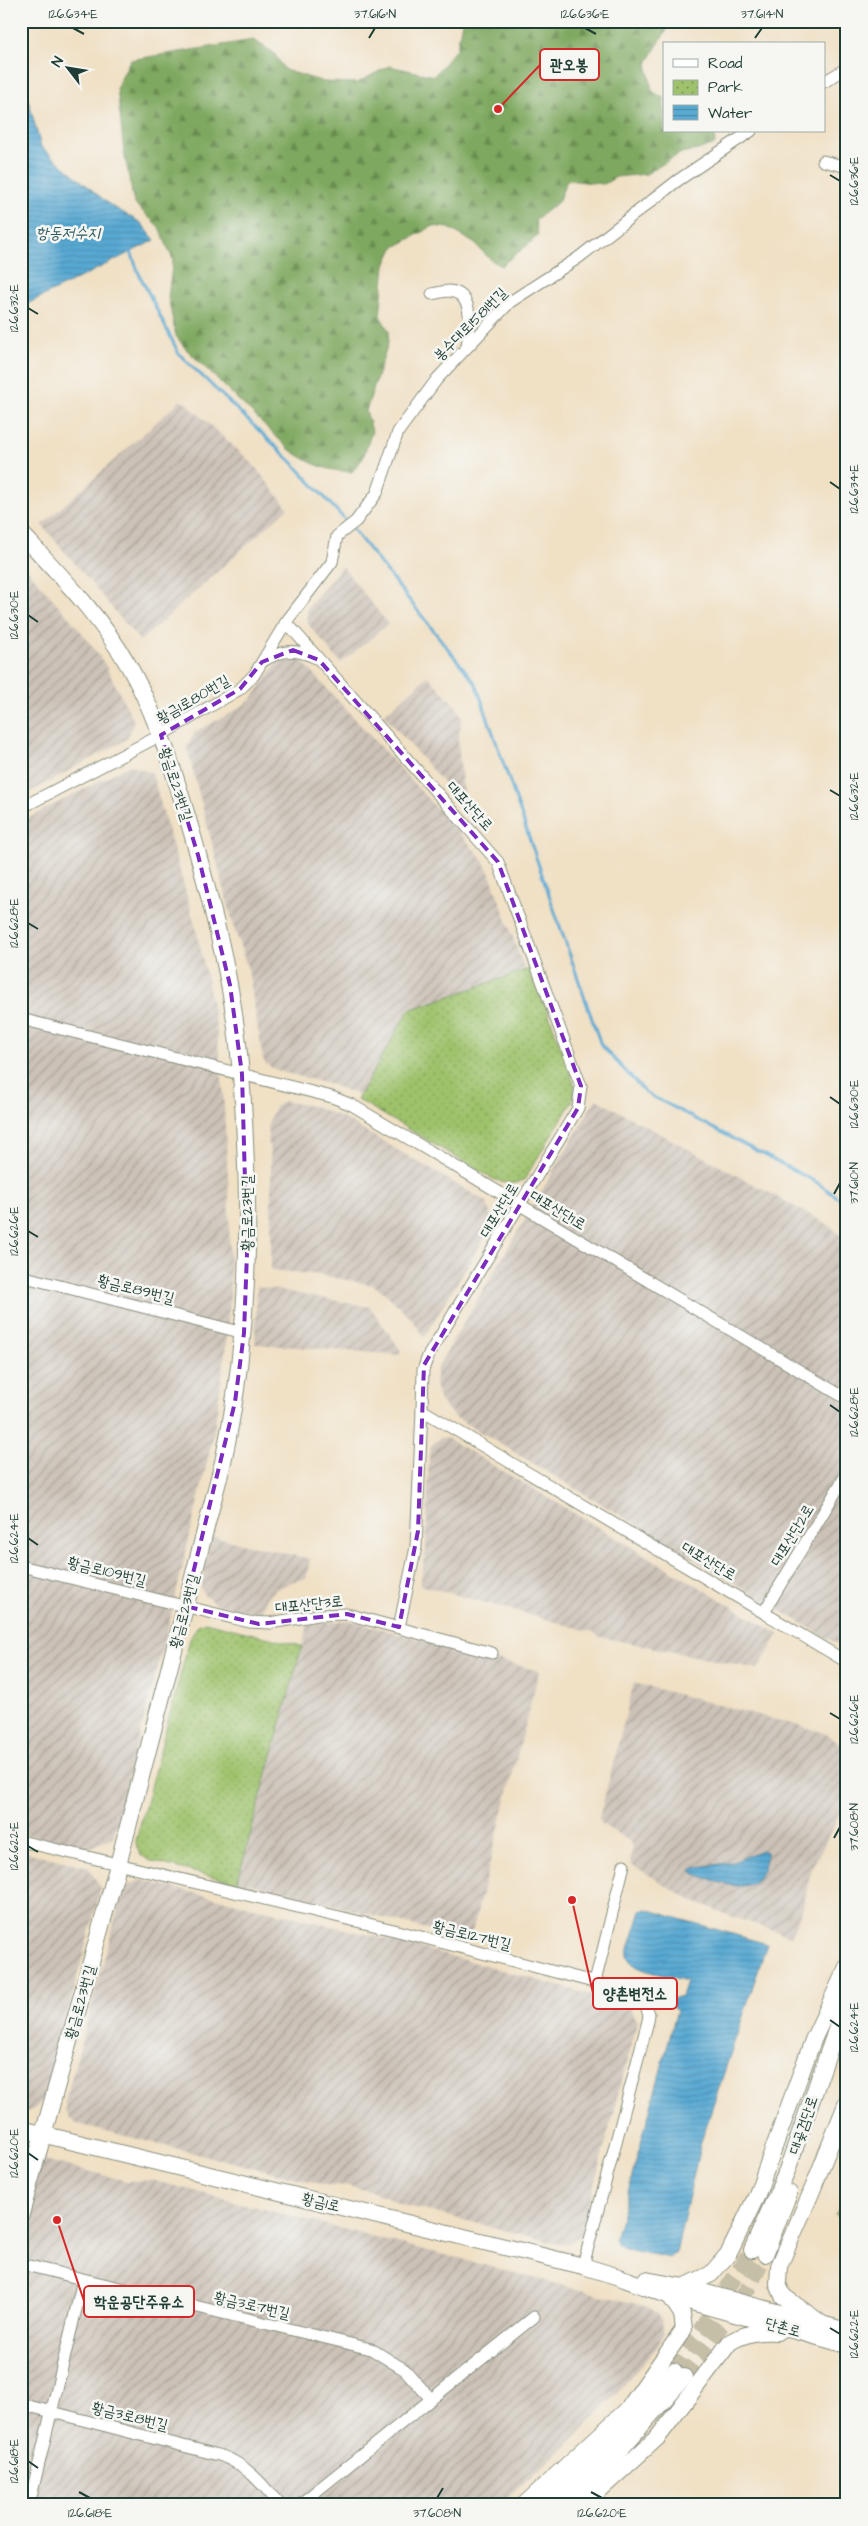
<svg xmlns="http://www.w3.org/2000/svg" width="868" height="2526" viewBox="0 0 868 2526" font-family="'Architects Daughter','Poor Story',sans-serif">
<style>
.industrial{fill:url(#industrial-furrows)}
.forest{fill:url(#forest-firs);stroke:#4e724a}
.park{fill:url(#park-dots);stroke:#5e8050}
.water{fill:url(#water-rules);stroke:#3c7384}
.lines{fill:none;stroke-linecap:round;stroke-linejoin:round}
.stream{stroke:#59a9d3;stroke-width:3}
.secondary-tunnel{stroke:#c6bfa7;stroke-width:16;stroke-dasharray:16 8;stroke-linecap:butt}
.street-casing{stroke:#888e7c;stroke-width:13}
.secondary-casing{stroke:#888e7c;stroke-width:18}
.street{stroke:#fff;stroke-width:11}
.secondary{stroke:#fff;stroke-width:16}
.marked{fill:none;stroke:#7b2cbf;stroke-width:4;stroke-dasharray:10 6;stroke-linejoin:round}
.ticks{fill:none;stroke:#1f3d34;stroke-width:2}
.labels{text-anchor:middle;stroke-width:5;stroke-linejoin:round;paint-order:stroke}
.street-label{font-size:15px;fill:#1f3d34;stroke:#f6f6f2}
.water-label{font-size:16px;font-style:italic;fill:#305d64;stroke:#f6f6f2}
.leader{fill:none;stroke:#d62828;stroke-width:2}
.callout-dot{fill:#d62828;stroke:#f6f6f2;stroke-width:2}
.callout{fill:#f6f6f2;stroke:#d62828;stroke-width:2}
.callout-label{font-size:16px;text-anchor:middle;font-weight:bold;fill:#1f3d34}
.neatline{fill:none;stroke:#1f3d34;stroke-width:2}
.ticks-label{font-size:12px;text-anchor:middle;fill:#1f3d34}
</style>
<defs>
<pattern id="industrial-furrows" width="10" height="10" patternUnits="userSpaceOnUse" patternTransform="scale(1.25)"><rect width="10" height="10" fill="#ccc2b8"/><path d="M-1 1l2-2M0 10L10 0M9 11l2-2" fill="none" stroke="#a59f96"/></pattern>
<pattern id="forest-firs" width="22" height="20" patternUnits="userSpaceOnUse" patternTransform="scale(1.25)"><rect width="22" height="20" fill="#7ea85f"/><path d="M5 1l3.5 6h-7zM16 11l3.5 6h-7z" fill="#678a4f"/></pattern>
<pattern id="park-dots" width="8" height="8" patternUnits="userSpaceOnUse" patternTransform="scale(1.25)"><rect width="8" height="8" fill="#9ec26b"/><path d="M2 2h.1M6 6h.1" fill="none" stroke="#809f59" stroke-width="1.8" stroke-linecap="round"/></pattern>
<pattern id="water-rules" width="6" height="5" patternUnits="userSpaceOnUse" patternTransform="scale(1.25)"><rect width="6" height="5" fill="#59a9d3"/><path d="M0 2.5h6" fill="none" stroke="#498bac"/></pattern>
</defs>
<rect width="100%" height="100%" fill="#f6f6f2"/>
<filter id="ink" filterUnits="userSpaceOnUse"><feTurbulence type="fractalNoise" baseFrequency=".02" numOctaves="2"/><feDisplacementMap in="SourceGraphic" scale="10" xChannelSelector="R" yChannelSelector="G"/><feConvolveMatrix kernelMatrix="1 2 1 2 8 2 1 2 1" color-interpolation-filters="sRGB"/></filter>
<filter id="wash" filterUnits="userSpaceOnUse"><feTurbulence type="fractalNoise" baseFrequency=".0096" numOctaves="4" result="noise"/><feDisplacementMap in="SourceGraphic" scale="20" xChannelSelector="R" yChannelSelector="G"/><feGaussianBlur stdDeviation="1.12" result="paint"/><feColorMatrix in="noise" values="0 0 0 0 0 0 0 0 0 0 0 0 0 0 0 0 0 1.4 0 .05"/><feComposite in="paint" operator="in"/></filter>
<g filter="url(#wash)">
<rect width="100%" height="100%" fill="#f0e0c4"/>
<g class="industrial">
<polygon points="180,401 186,403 252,463 288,508 140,641 42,525"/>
<polygon points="21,562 84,635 104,663 134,721 127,739 21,797"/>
<polygon points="342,566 388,624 341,663 308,624 307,609"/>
<polygon points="301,660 481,857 490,874 525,971 409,1010 359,1095 329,1084 278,1071 266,1064 263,1059 248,969 235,931 187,748 195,732 231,713 251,700 278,662"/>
<polygon points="428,676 455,705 462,717 458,741 463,793 469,812 384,715"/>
<polygon points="130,765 152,773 196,928 206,974 216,1026 223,1088 229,1196 230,1300 224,1362 213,1437 168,1628 113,1837 87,1849 21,1833 21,822"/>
<polygon points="596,1099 827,1224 847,1240 847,1650 455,1417 440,1401 435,1385 437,1368"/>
<polygon points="284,1101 316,1107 339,1116 487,1202 493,1224 424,1337 412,1319 384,1292 373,1285 321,1275 271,1270 271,1165 267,1127 274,1108"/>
<polygon points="257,1286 370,1307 400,1349 400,1355 255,1344"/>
<polygon points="440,1438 446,1438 452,1441 779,1634 758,1669 600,1637 592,1632 420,1585 426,1550 429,1455 431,1446"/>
<polygon points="211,1536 310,1559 306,1579 294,1581 275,1590 267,1596 261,1614 215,1604 204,1595 201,1588"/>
<polygon points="348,1620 539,1671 470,1940 238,1881 308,1625"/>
<polygon points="634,1683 812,1729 826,1734 847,1748 847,1794 836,1823 812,1867 802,1910 791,1936 733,1917 687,1898 672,1889 631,1864 630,1859 633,1848 631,1842 600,1823 599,1818"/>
<polygon points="21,1851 88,1867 101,1888 45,2099 34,2109 27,2112 21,2111"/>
<polygon points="140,1880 387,1939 629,2005 637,2022 581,2235 564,2245 399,2204 383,2195 349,2186 325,2185 77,2124 70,2119 65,2110 65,2102 122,1894 125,1887"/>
<polygon points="21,2154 127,2181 151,2180 648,2307 657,2313 661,2319 664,2332 658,2346 623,2386 576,2437 500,2505 21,2505"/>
</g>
<path class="forest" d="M462 21H679L668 28 647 63 652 91 664 98V131H714L715 144 698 150 681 153 646 174 616 177 604 184 567 180 558 202 535 220 538 235C527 248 513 254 502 266L491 260 474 243 449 228 433 226 393 248 385 265 380 316 389 331 388 343 366 411 372 431 363 458 352 472C326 471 311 464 290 450L185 348 176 336 168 297 173 260 159 227 134 203 124 152 117 87 130 60 253 40 273 52 285 70 324 82 357 83 389 66 434 76 457 48Z"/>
<g class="park">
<path d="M532 968 575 1086 572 1102 524 1180C512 1186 505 1183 493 1179L357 1099 409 1010Z"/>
<path d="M205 1622 302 1646 237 1883 151 1861C141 1856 136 1852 136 1840L190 1639 198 1625Z"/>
<polygon points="845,2198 847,2198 847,2221 835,2214"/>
</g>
<g class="water">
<polygon points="21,73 41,147 110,205 141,223 155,240 21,307"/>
<path d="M761 1850 766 1852C767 1859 765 1864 762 1871 751 1894 731 1885 711 1880 703 1878 696 1877 691 1870L698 1867 734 1862Z"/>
<path d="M646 1909 767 1944 701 2142 676 2253 670 2258 625 2249 618 2246 615 2239 677 2010 671 2003V1999L681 1996 686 1981C671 1975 631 1973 627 1955L641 1911Z"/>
</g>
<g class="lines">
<g class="stream">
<polyline points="131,252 139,274 179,354 292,462 348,523"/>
<polyline points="352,528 476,684 601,1045 646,1093 816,1182 847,1204"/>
</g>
</g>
</g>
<g filter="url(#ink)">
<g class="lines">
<g class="secondary-tunnel">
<polyline points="674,2371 752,2250"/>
<polyline points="684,2377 749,2287 765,2254"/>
</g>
<defs>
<g id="street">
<polyline points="824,82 847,68"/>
<polyline points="823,161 847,167"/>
<path d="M432 294C437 293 444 291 449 291 475 293 470 329 467 346"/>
<polyline points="286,622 498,862 581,1086 578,1108 428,1356 423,1370 422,1410 847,1662"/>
<path d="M263 661C282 650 295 648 316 658"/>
<polyline points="21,808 161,735 240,689 254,675 286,622 332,562 337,536 356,521 377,493 398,432 437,379 510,302 578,258 677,181 751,131"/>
<polyline points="21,1019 332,1097 352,1105 847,1399"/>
<polyline points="21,1276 244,1333"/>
<polyline points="21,1566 249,1622 270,1623 318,1615 347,1614 492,1653"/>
<polyline points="764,1612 847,1473"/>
<polyline points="399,1627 416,1547 422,1410"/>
<polyline points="21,1841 398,1931 628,1991 644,2001 649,2014 648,2021 583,2266"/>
<polyline points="595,1982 624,1865"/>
<polyline points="21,2264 371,2349 405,2370 431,2399"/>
<path d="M21 2404 222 2456C247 2465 263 2485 280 2505"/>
<polyline points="29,2505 83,2280"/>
<polyline points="299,2505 534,2317"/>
</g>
<g id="secondary">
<path d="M21 533C61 576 101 617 130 668 160 722 177 781 194 840 207 887 220 935 229 984 239 1036 243 1089 245 1142 251 1250 246 1356 223 1462L118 1865 21 2214"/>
<polyline points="21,2129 583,2266 619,2277 670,2296 847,2345"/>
<polyline points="752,2250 785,2176 847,1999"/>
<polyline points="765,2254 789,2193"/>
<polyline points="646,2280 684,2287 847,2331"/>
<polyline points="684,2287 711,2274 729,2253 756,2197 813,2040 847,1967"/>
<polyline points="825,2326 783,2296 778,2284 779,2266 811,2193 847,2102"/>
<polyline points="524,2505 628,2409 684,2329 682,2314 670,2296"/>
<path d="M544 2505C591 2464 634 2418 674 2371"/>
<polyline points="563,2505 597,2476 684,2377"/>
<path d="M583 2505 658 2437 730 2342C746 2333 759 2331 777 2332"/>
</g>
</defs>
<use href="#street" class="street-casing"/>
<use href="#secondary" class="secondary-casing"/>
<use href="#street" class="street"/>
<use href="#secondary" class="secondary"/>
</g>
</g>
<path class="marked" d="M293 650 319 660 498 862 581 1086 578 1108 424 1365 418 1531 399 1627 347 1614 259 1624 185 1606 235 1402 244 1333 247 1253 242 1074 230 985 198 855 161 735 240 689 262 662Z"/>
<path class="ticks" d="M73 28 84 34M585 28 596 34M369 38 375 28M755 38 762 28M830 175 840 181M28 308 38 314M830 482 840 489M28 615 38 622M830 790 840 796M28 923 38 929M830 1097 840 1104M834 1194 840 1183M28 1231 38 1237M830 1405 840 1412M28 1538 38 1545M830 1713 840 1719M834 1838 840 1827M28 1846 38 1852M830 2020 840 2027M28 2153 38 2160M830 2328 840 2334M28 2461 38 2468M79 2492 90 2498M591 2492 602 2498M437 2498 443 2488"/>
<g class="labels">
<g class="street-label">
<text transform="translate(470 324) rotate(-45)" y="5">봉수대로1581번길</text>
<text transform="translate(193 699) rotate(-30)" y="5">황금1로80번길</text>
<text transform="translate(176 784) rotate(72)" y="5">황금로23번길</text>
<text transform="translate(470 806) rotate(48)" y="5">대포산단로</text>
<text transform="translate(499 1210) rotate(-59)" y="5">대포산단로</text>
<text transform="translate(558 1210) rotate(31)" y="5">대포산단1로</text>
<text transform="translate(247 1213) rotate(-90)" y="5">황금로23번길</text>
<text transform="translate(136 1289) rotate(14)" y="5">황금로89번길</text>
<text transform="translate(792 1535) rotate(-59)" y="5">대포산단2로</text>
<text transform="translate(709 1561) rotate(31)" y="5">대포산단로</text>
<text transform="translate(107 1571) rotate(14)" y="5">황금로109번길</text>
<text transform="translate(309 1604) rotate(-6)" y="5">대포산단3로</text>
<text transform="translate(184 1611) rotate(-75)" y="5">황금로23번길</text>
<text transform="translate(472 1935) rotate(14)" y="5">황금로127번길</text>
<text transform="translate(80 2002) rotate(-74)" y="5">황금로23번길</text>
<text transform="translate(803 2125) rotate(-71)" y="5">대곶검단로</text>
<text transform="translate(321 2202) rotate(13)" y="5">황금1로</text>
<text transform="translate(252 2305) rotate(13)" y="5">황금3로7번길</text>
<text transform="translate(783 2327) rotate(15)" y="5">단촌로</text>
<text transform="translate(130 2416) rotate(14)" y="5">황금3로8번길</text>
</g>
<g class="water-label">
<text x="68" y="238">항동저수지</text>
</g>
</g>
<path class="leader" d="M498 109L540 65M572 1900L593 1993M57 2220L84 2301"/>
<g class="callout-dot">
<circle cx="498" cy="109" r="5"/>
<circle cx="572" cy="1900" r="5"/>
<circle cx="57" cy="2220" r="5"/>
</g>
<g class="callout">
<rect x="540" y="49" width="59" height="31" rx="5"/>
<rect x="593" y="1978" width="84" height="31" rx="5"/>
<rect x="84" y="2286" width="110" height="31" rx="5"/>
</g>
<g class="callout-label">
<text x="569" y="70">관오봉</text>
<text x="635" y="1999">양촌변전소</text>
<text x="139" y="2307">학운공단주유소</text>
</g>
<rect width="868" height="2526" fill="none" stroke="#f6f6f2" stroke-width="55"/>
<rect x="663" y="42" width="162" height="90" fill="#f6f6f2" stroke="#a0aca6"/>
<rect x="673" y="59" width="25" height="8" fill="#ffffff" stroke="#a0aca6"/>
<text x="708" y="68" font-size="15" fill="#1f3d34">Road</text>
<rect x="673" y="80" width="25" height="15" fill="url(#park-dots)" stroke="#a0aca6"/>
<text x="708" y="92" font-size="15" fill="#1f3d34">Park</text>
<rect x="673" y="105" width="25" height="15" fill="url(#water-rules)" stroke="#a0aca6"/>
<text x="708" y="118" font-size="15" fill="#1f3d34">Water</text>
<g transform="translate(68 68) rotate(301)" stroke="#f6f6f2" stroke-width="4" paint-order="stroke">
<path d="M0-4L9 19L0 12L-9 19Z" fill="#1f3d34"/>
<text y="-8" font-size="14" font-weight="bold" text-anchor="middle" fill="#1f3d34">N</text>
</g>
<rect x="28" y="28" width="812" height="2470" class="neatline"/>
<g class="ticks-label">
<text x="73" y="18">126.634°E</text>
<text x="375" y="18">37.616°N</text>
<text x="585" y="18">126.636°E</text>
<text x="762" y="18">37.614°N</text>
<text transform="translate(854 181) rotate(-90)" y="4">126.636°E</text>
<text transform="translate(14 308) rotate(-90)" y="4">126.632°E</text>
<text transform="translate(854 489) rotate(-90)" y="4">126.634°E</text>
<text transform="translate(14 615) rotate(-90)" y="4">126.630°E</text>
<text transform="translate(854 796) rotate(-90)" y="4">126.632°E</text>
<text transform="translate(14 923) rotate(-90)" y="4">126.628°E</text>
<text transform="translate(854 1104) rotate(-90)" y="4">126.630°E</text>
<text transform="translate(854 1183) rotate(-90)" y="4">37.610°N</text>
<text transform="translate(14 1231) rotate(-90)" y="4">126.626°E</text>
<text transform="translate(854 1412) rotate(-90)" y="4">126.628°E</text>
<text transform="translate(14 1538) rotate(-90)" y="4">126.624°E</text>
<text transform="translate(854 1719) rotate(-90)" y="4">126.626°E</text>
<text transform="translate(854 1827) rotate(-90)" y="4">37.608°N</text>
<text transform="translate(14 1846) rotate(-90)" y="4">126.622°E</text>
<text transform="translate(854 2027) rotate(-90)" y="4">126.624°E</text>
<text transform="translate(14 2153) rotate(-90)" y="4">126.620°E</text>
<text transform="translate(854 2334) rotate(-90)" y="4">126.622°E</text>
<text transform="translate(14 2461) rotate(-90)" y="4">126.618°E</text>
<text x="90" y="2517">126.618°E</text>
<text x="437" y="2517">37.608°N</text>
<text x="602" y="2517">126.620°E</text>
</g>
</svg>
